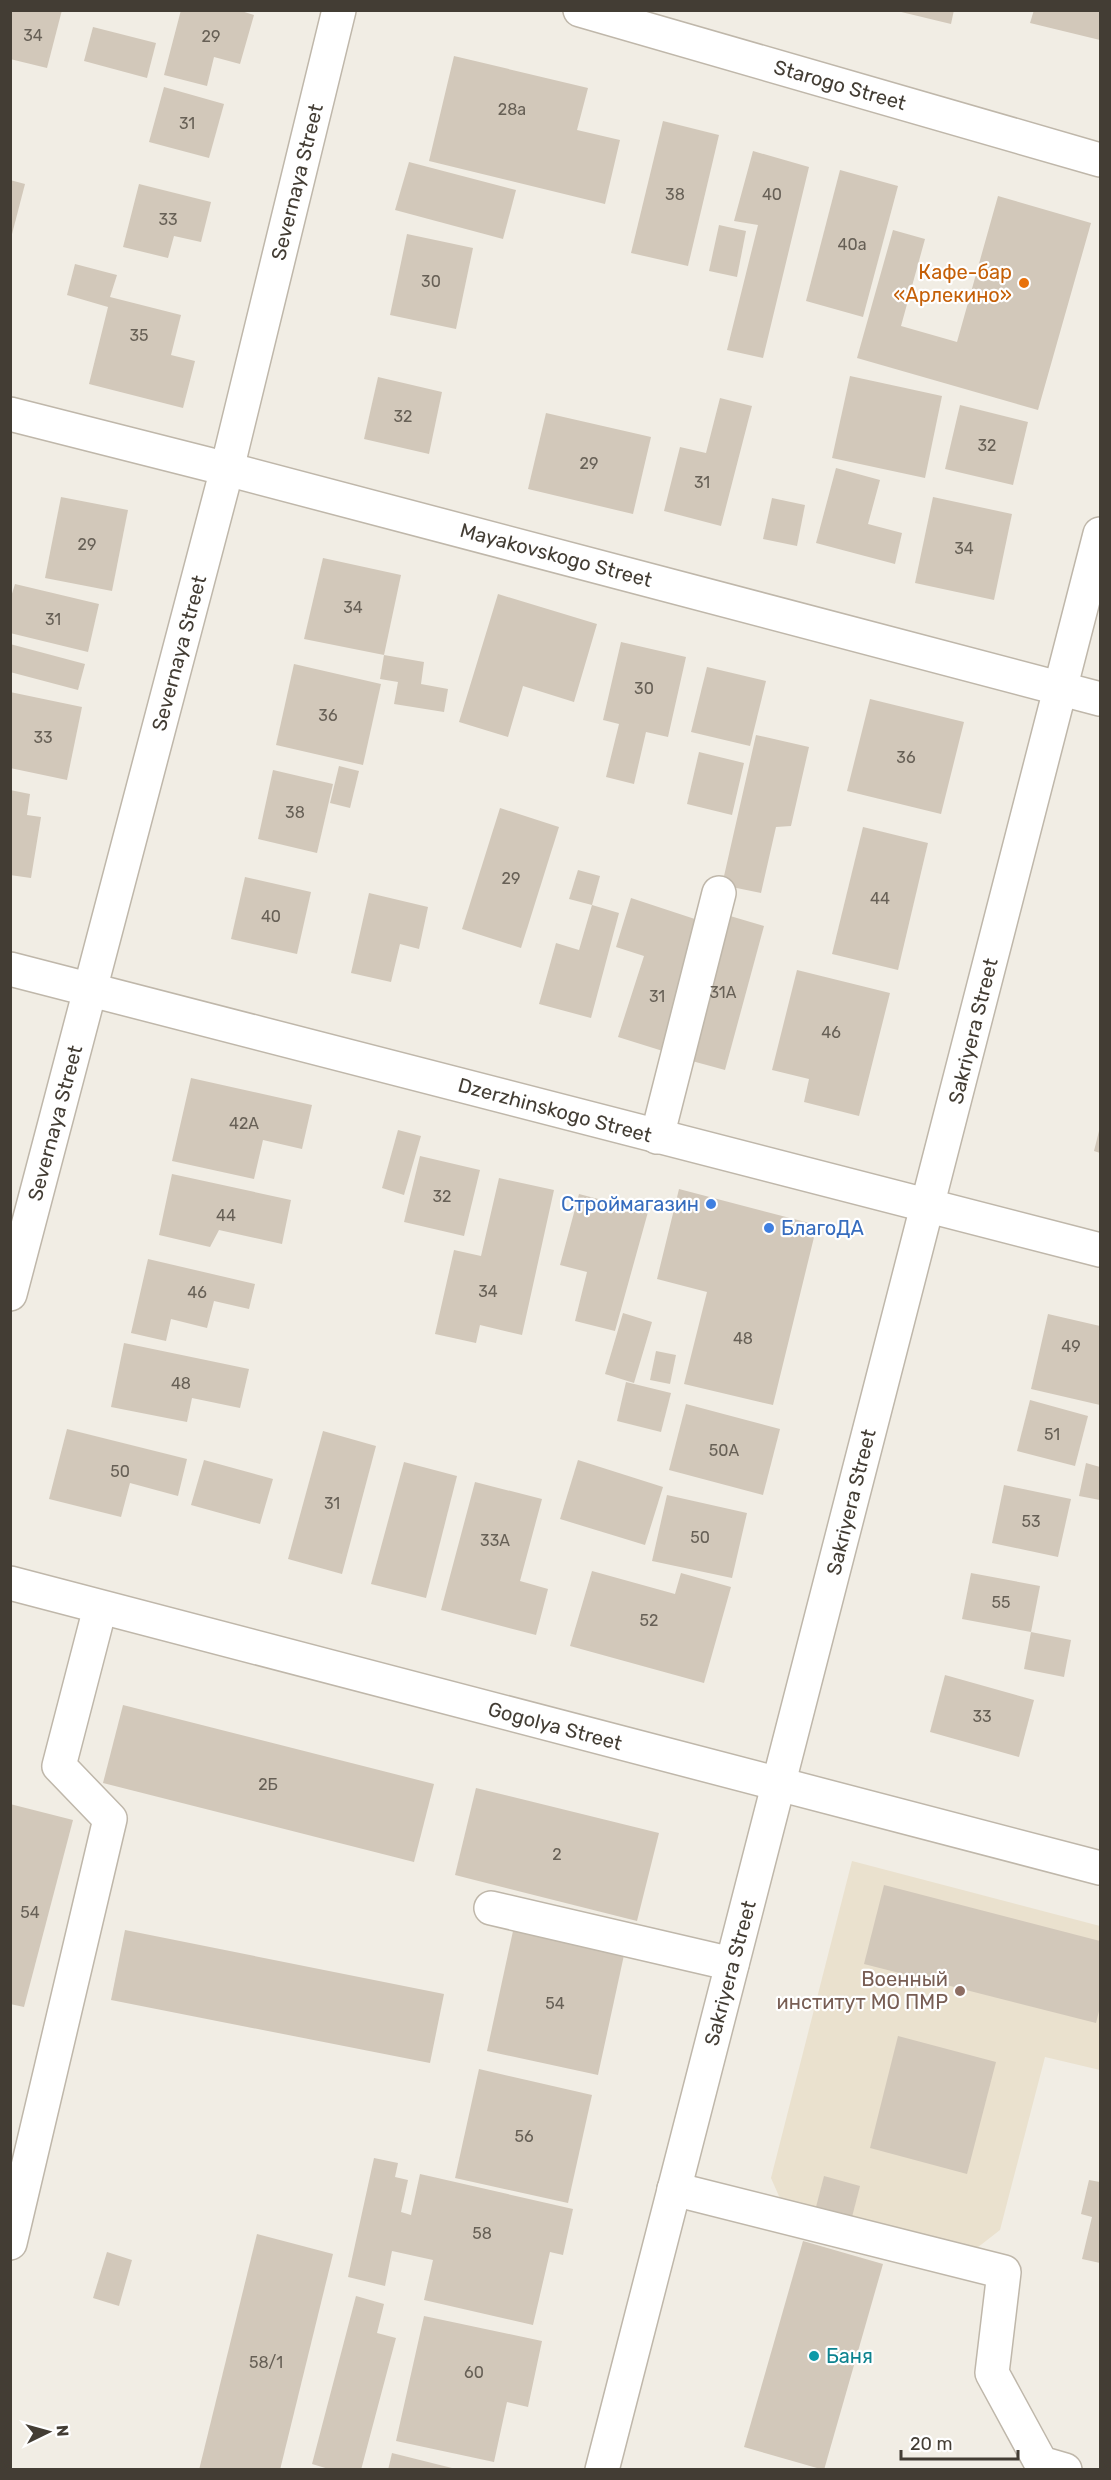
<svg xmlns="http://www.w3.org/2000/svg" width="1111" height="2480" viewBox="0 0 1111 2480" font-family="Rubik,sans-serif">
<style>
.education{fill:#eae1ce}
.building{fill:#d2c8ba}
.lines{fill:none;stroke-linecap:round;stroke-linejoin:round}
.minor-casing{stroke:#bfb7aa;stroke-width:36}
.minor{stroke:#fff;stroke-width:33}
.food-dot{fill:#e8710a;stroke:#fff;stroke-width:2}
.shop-dot{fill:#3f7fe0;stroke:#fff;stroke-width:2}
.education-dot{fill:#8d6e63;stroke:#fff;stroke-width:2}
.culture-dot{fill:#0f9aa8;stroke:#fff;stroke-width:2}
.labels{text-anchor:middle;stroke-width:4.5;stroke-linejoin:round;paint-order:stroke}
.number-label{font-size:16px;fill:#676056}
.street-label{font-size:20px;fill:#433d34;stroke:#fff}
.food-label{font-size:20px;fill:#c56008;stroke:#fff;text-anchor:end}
.shop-label{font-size:20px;fill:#366cbe;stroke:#fff;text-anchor:end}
.education-label{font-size:20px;fill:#785e54;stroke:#fff;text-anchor:end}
.culture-label{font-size:20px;fill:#0d838f;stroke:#fff;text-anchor:start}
</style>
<rect width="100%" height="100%" fill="#f1ede4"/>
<polygon class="education" points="852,1861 1100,1926 1100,2070 1045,2057 1000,2230 973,2251 782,2203 771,2178"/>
<g class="building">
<polygon points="10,10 62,10 47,68 10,59"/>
<polygon points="181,10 238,10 254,15 240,64 214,57 207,86 164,75"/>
<polygon points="893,10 954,10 951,24"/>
<polygon points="1034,10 1100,10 1100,40 1030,23"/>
<polygon points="93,27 156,43 147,78 84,61"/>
<polygon points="454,56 588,88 577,130 620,140 605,204 429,161"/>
<polygon points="164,87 224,104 209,158 149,142"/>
<polygon points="663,121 719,135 688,266 631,253"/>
<polygon points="753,151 809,167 763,358 727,350 758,225 734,221"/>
<polygon points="409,162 516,190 503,239 395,210"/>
<polygon points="840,170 898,186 863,317 806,301"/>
<polygon points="10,180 25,184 11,238 10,238"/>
<polygon points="139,184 211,202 201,242 174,236 168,258 123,247"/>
<polygon points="998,196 1091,223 1038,410 857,358 893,230 925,239 901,326 957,342"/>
<polygon points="719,225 746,231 737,277 709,271"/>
<polygon points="407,234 473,248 456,329 390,315"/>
<polygon points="75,264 117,275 110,297 181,315 171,355 195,361 183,408 89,384 108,307 67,295"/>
<polygon points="850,376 942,396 925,478 832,458"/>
<polygon points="378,377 442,392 429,454 364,439"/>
<polygon points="720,398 752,406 721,526 664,511 680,447 706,453"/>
<polygon points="960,405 1028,422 1013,485 945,469"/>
<polygon points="546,413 651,437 633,514 528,489"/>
<polygon points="836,468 880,480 868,524 902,533 895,564 816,543"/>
<polygon points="61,497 128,510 112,591 45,578"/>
<polygon points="933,497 1012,514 994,600 915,583"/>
<polygon points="772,498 805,505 797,546 763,539"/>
<polygon points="323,558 401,575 384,655 304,639"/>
<polygon points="15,584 99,604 88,652 10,633 10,600"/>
<polygon points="498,594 597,624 574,702 523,686 508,737 459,722"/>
<polygon points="621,642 686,657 668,737 646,732 634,784 606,777 619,724 603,720"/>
<polygon points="10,644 85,664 78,690 10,672"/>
<polygon points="384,655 424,662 421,684 448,689 444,712 394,704 398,682 380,679"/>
<polygon points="294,664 381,684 363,765 276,745"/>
<polygon points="707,667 766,681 750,746 691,732"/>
<polygon points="10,692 82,707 67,780 10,768"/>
<polygon points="870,699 964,722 941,814 847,791"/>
<polygon points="756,735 809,747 791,826 776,827 761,893 722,885"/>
<polygon points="699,752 744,763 732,815 687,804"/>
<polygon points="339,766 359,771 350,808 330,803"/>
<polygon points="273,770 333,784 317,853 258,839"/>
<polygon points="10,790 30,794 27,815 41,817 31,878 10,875"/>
<polygon points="500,808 559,827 521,948 462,929"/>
<polygon points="863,827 928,843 898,970 832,954"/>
<polygon points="578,870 600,876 592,905 569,899"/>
<polygon points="245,877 311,892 297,954 231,939"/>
<polygon points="369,893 428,907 419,949 400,944 391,982 351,973"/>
<polygon points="631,898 707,923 666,1052 618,1037 644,956 616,947"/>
<polygon points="592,905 619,913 591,1018 539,1004 556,943 579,950"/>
<polygon points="720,913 764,926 725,1070 681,1058"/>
<polygon points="797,970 890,993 859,1116 804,1102 809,1079 772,1070"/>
<polygon points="191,1078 312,1105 302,1149 263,1140 254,1179 172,1161"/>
<polygon points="1100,1127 1100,1153 1094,1151"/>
<polygon points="398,1130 421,1136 404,1195 382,1188"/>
<polygon points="420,1156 480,1170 464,1236 404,1222"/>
<polygon points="172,1174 291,1200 282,1244 219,1230 210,1247 159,1235"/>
<polygon points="499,1178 554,1190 522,1335 480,1325 476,1343 435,1334 454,1250 481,1256"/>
<polygon points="679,1189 817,1225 773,1405 684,1384 707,1292 657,1279"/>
<polygon points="579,1194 648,1212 615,1331 575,1321 587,1272 560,1265"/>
<polygon points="148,1259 255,1284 249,1309 214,1301 207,1328 171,1319 166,1341 131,1333"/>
<polygon points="623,1313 652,1322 634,1383 605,1374"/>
<polygon points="1048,1314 1100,1326 1099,1374 1100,1374 1100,1405 1031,1389"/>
<polygon points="124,1343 249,1369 240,1408 192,1398 187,1422 111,1407"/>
<polygon points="656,1351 676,1355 670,1384 650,1380"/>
<polygon points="626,1382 671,1393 661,1432 617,1421"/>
<polygon points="1030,1400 1088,1416 1075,1466 1017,1451"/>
<polygon points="686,1404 780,1429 763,1495 669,1470"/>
<polygon points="67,1429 187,1459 178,1496 130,1483 121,1517 49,1499"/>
<polygon points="323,1431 376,1446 342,1574 288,1559"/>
<polygon points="204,1460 273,1479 260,1524 191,1505"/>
<polygon points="578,1460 663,1487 645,1545 560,1519"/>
<polygon points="404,1462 457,1476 426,1598 371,1584"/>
<polygon points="1086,1463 1100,1467 1100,1500 1079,1496"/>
<polygon points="475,1482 542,1499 520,1581 548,1589 536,1635 441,1610"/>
<polygon points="1004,1485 1071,1499 1058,1557 992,1543"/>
<polygon points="667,1495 747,1513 732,1578 652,1561"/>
<polygon points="592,1571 675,1594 681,1573 731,1587 704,1683 570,1646"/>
<polygon points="971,1573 1040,1586 1031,1632 962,1619"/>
<polygon points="1031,1632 1071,1640 1064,1677 1024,1669"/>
<polygon points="945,1675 1034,1700 1019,1757 930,1732"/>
<polygon points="123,1705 434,1784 414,1862 103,1783"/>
<polygon points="476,1788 659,1833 637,1921 455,1875"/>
<polygon points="10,1804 73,1820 24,2007 10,2004"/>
<polygon points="884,1885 1100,1941 1100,2007 1096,2023 864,1964"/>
<polygon points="125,1930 444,1994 430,2063 111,2000"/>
<polygon points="513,1931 624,1955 598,2075 487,2051"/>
<polygon points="898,2036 996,2062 967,2174 870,2148"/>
<polygon points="479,2069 592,2095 568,2203 455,2178"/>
<polygon points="374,2158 398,2163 395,2177 408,2180 401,2212 411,2215 420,2174 573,2209 563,2255 550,2252 533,2325 424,2300 433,2260 392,2251 385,2286 348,2277"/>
<polygon points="824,2176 860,2186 852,2217 816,2207"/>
<polygon points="1089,2180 1100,2182 1100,2263 1082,2259 1092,2217 1081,2214"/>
<polygon points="257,2234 333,2254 280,2470 199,2470"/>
<polygon points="803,2241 883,2264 824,2470 744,2447"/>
<polygon points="107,2252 132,2260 119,2306 93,2298"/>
<polygon points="356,2296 384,2304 377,2333 396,2338 361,2470 332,2470 312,2464"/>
<polygon points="424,2316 542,2341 528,2407 507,2402 494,2462 396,2441"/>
<polygon points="392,2453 456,2469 456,2470 388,2470"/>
</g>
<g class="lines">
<defs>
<g id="minor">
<polyline points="580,10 1100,160"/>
<polyline points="10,414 227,469 1100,699"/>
<polyline points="10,969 1100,1250"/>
<polyline points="657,1137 719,893"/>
<polyline points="10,1294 227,469 339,10"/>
<polyline points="10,1583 1100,1868"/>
<polyline points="491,1908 732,1964"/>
<polyline points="674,2189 1004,2272 992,2373 1041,2463 1065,2470"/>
<polyline points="10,2243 110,1819 59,1766 100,1608"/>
<polyline points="602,2470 1100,534"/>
</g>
</defs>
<use href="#minor" class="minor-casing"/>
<use href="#minor" class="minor"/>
</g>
<circle class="food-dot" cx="1024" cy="283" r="6"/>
<g class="shop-dot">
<circle cx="711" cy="1204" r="6"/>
<circle cx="769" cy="1228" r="6"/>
</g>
<circle class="education-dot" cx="960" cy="1991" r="6"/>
<circle class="culture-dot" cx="814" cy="2356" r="6"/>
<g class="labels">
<g class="number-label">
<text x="33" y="41">34</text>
<text x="211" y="42">29</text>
<text x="512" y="115">28а</text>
<text x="187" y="129">31</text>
<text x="675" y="200">38</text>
<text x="772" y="200">40</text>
<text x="168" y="225">33</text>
<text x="852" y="250">40а</text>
<text x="431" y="287">30</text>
<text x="139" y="341">35</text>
<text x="403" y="422">32</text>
<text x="987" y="451">32</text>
<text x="589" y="469">29</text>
<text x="702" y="488">31</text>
<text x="87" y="550">29</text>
<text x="964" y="554">34</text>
<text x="353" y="613">34</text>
<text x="53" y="625">31</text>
<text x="644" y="694">30</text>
<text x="328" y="721">36</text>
<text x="43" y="743">33</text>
<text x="906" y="763">36</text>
<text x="295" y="818">38</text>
<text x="511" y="884">29</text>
<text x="880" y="904">44</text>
<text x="271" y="922">40</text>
<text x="723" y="998">31А</text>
<text x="657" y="1002">31</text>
<text x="831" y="1038">46</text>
<text x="244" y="1129">42А</text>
<text x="442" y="1202">32</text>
<text x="226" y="1221">44</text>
<text x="488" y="1297">34</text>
<text x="197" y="1298">46</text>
<text x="743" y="1344">48</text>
<text x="1071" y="1352">49</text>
<text x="181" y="1389">48</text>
<text x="1052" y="1440">51</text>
<text x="724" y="1456">50А</text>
<text x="120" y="1477">50</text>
<text x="332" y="1509">31</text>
<text x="1031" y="1527">53</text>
<text x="700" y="1543">50</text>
<text x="495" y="1546">33А</text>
<text x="1001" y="1608">55</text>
<text x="649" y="1626">52</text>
<text x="982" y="1722">33</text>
<text x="268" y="1790">2Б</text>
<text x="557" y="1860">2</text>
<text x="30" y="1918">54</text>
<text x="555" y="2009">54</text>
<text x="524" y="2142">56</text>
<text x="482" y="2239">58</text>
<text x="266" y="2368">58/1</text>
<text x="474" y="2378">60</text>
</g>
<g class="street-label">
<text transform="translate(840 85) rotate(16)" y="7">Starogo Street</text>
<text transform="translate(297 182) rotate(-76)" y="7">Severnaya Street</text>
<text transform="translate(556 555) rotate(15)" y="7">Mayakovskogo Street</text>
<text transform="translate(179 653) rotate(-75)" y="7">Severnaya Street</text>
<text transform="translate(973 1031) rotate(-76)" y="7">Sakriyera Street</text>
<text transform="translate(555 1110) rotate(15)" y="7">Dzerzhinskogo Street</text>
<text transform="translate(55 1123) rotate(-75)" y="7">Severnaya Street</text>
<text transform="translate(851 1502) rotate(-76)" y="7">Sakriyera Street</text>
<text transform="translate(555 1726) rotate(15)" y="7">Gogolya Street</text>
<text transform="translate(730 1973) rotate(-75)" y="7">Sakriyera Street</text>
</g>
<g class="food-label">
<text x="1012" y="279">Кафе-бар<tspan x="1012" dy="23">«Арлекино»</tspan></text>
</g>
<g class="shop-label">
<text x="699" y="1211">Строймагазин</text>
<text x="781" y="1235" text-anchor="start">БлагоДА</text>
</g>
<g class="education-label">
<text x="948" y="1986">Военный<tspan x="948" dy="23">институт МО ПМР</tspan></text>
</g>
<g class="culture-label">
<text x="826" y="2363">Баня</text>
</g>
</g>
<rect width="1111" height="2480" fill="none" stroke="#433d34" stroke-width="24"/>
<g transform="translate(48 2432) rotate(85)" stroke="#ffffff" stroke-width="4.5" paint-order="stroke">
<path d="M0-4.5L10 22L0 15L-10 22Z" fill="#433d34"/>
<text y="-9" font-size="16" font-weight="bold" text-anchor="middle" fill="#433d34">N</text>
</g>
<path d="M901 2450v9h117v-9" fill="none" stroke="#433d34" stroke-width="3"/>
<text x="910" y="2450" font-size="18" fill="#433d34" stroke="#ffffff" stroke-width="4.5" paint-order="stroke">20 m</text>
</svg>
